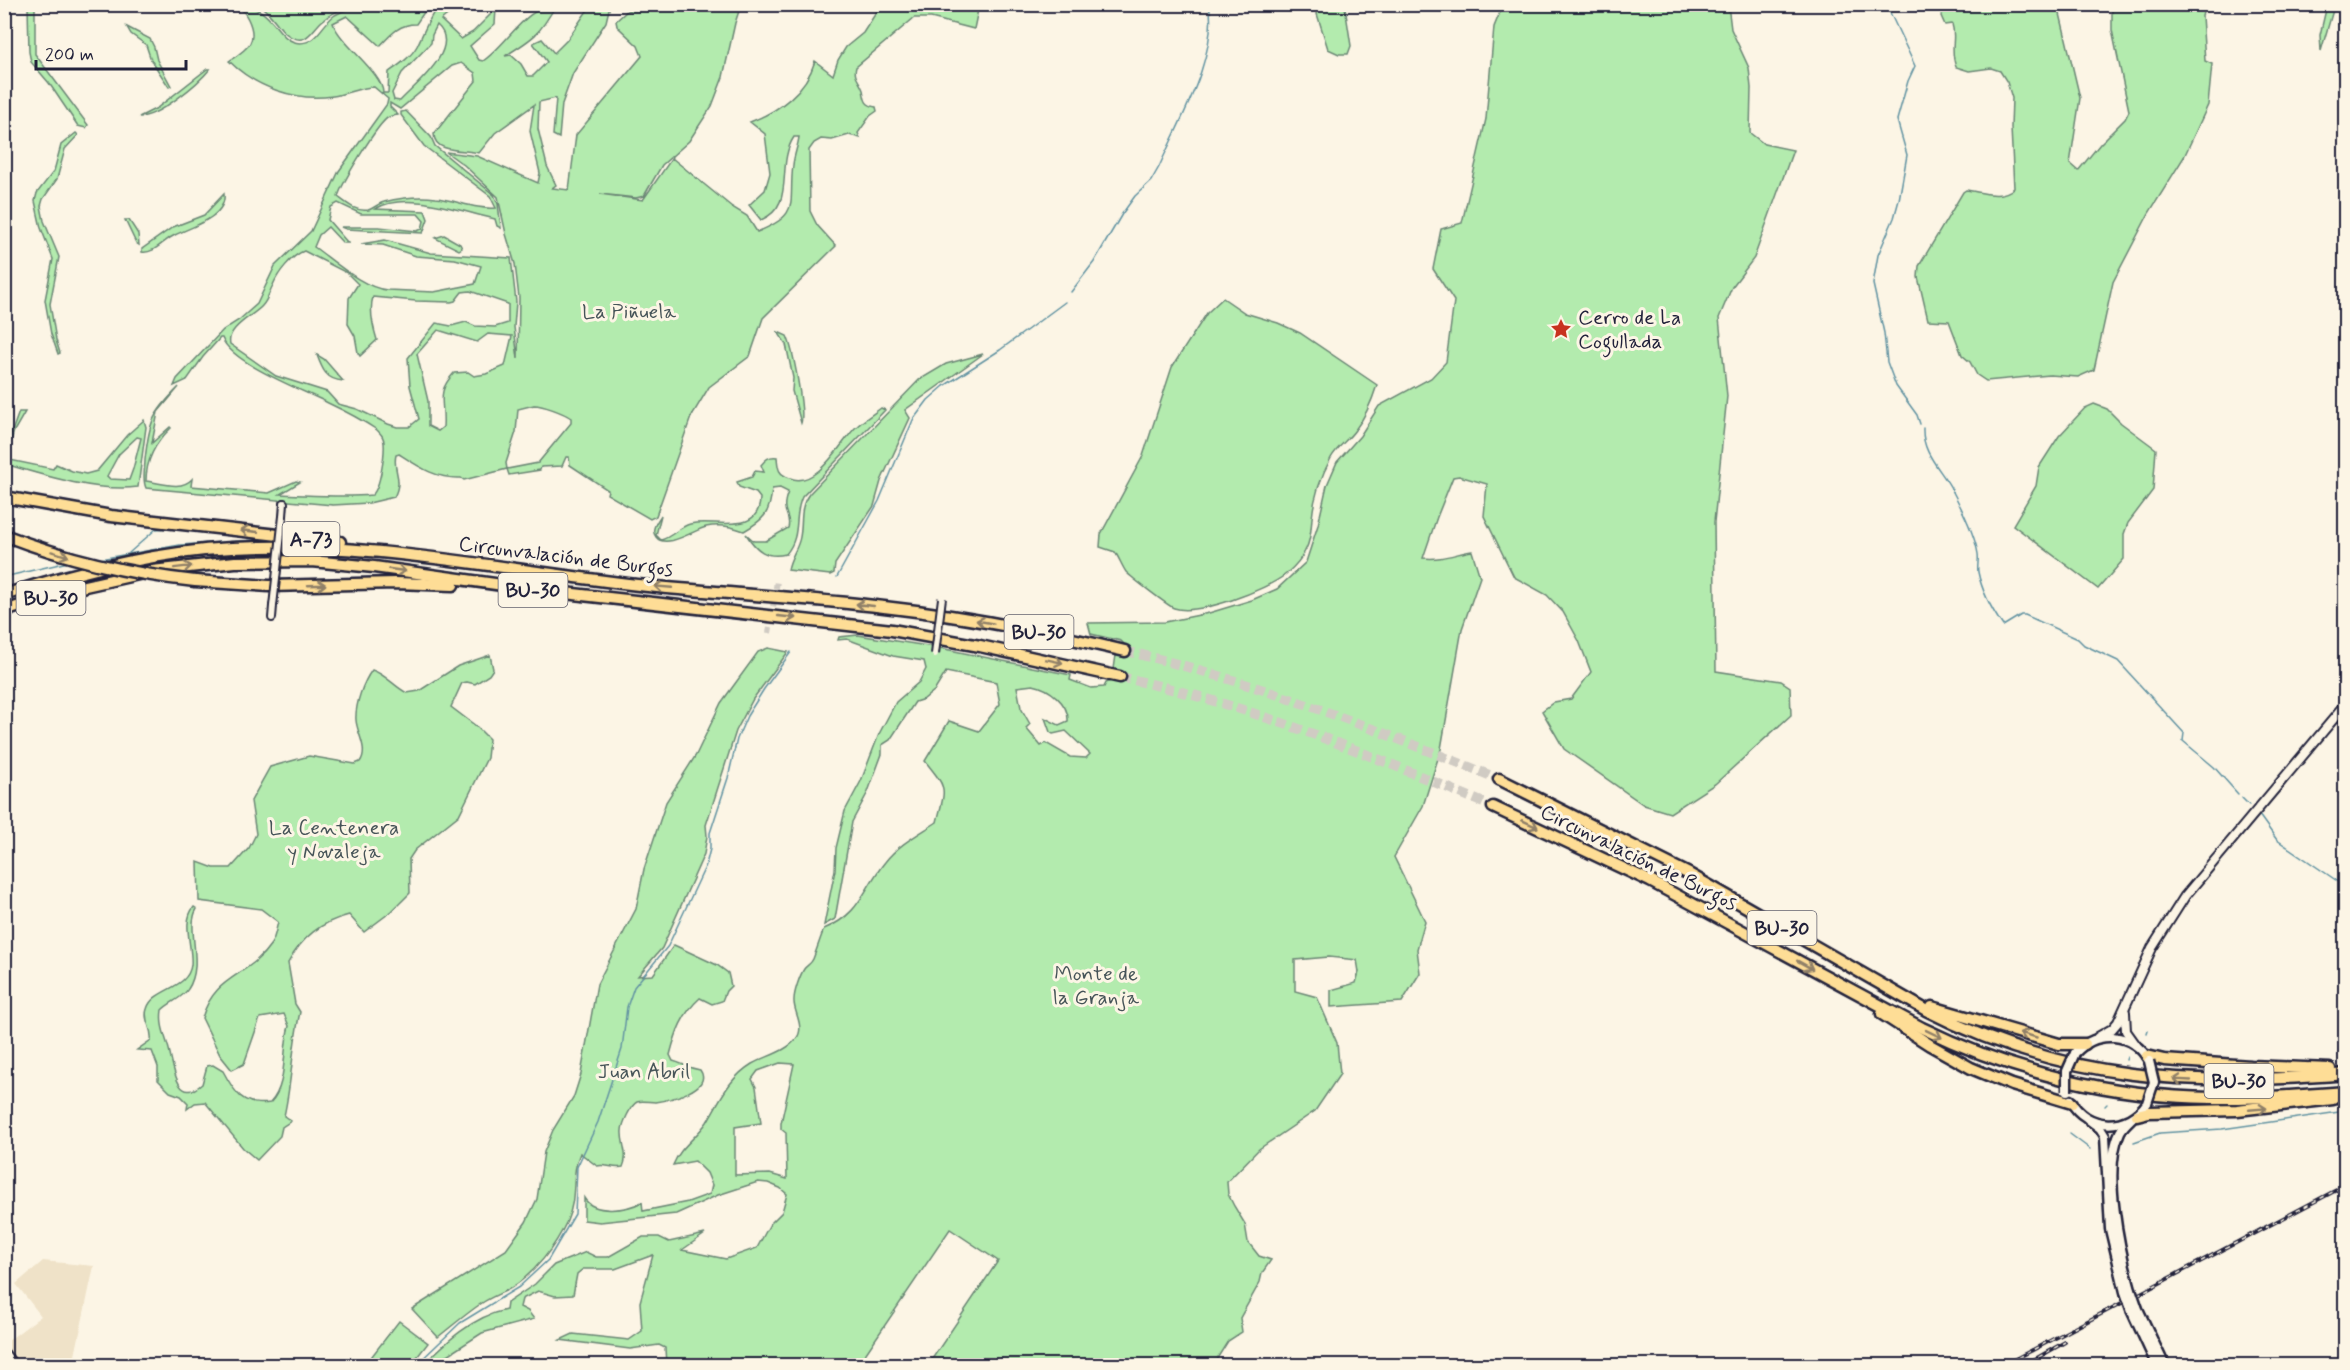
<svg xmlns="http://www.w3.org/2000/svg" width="2350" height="1370" viewBox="0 0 2350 1370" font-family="Mynerve,sans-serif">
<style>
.built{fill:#efe2c8}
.green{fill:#b3ebae;stroke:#6a8674;stroke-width:1.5;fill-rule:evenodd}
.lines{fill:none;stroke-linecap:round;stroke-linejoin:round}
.stream{stroke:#6293a2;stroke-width:1.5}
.minor-tunnel{stroke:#d0cbc3;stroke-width:6;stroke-dasharray:6 3;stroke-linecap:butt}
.motorway-tunnel{stroke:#d0cbc3;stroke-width:10;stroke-dasharray:10 5;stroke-linecap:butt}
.minor-casing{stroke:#22223b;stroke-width:10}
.tertiary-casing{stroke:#22223b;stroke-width:12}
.secondary-casing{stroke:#22223b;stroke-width:13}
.motorway-casing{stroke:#22223b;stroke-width:15}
.minor{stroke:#fcf5e5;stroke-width:6}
.tertiary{stroke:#fcf5e5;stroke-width:8}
.secondary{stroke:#fcf5e5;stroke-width:8}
.motorway{stroke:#fedd96;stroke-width:10}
.rail-casing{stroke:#22223b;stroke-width:4}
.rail{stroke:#fcf5e5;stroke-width:1.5;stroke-dasharray:4.5;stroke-linecap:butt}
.minor-bridge-casing{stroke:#22223b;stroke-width:10;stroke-linecap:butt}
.secondary-bridge-casing{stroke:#22223b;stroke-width:13;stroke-linecap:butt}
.motorway-bridge-casing{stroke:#22223b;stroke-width:15;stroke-linecap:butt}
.minor-bridge{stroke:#fcf5e5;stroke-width:6}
.secondary-bridge{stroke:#fcf5e5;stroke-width:8}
.motorway-bridge{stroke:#fedd96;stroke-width:10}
.oneway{stroke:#908068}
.labels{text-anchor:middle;stroke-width:6;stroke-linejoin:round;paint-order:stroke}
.shield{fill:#fcf5e5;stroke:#63616e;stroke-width:1.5}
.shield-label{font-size:20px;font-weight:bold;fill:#22223b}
.park-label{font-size:21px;fill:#465458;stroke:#fcf5e5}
.poi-label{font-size:21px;fill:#22223b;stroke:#fcf5e5;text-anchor:start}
.street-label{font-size:21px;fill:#22223b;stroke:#fcf5e5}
</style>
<rect width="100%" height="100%" fill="#fcf5e5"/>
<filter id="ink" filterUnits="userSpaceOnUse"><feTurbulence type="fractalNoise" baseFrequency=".0167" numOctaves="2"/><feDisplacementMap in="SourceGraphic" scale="12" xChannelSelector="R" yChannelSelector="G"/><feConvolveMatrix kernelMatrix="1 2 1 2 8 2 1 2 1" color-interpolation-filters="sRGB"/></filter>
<g filter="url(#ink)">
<polygon class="built" points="43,1261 94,1266 73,1365 20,1365 5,1346 5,1343 41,1316 16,1284"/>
<g class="green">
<polygon points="28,5 35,5 35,54 88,125 86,128 78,126 49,83 31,62 29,52"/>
<path d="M237 5C276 5 275 42 300 43 317 43 322 24 335 15 361 0 398 5 429 5L416 24C399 24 391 34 380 46L347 16 333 23C340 44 383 73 383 93H388L389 72C399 65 411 57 417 46 424 32 429 17 439 5H460L441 20 461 39 473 32 496 9 495 24 470 46 479 60 483 61C507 45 526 5 556 5 539 35 534 38 505 56L511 55 521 64 528 76H533L547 62 533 43 542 39 554 53 567 40 591 5H610L606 22 573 73 562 104 559 138 553 135 556 98 539 102 538 129 547 166 556 185 552 188 569 190 576 135 642 56 638 46 617 26 616 21 627 11 640 5H741L735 23 723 77 712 106 689 141 662 165 644 196 636 198 600 194 643 200 672 158 732 207 747 216 757 232C802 214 788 204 793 165 794 155 798 146 799 137H794C775 166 797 205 761 220L749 205 765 190 770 173 765 134 750 122C779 111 806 91 815 61L833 75 838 60 846 47 863 33 881 5H979L974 29 931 18H914L856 67C853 77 860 81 863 90 865 99 864 105 876 107L877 111 870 116 858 133 860 138 849 135 832 140 821 139 814 143 809 150 810 211 817 225 836 246 763 318 750 356 709 387 691 417 656 516 650 519 607 494 608 490 570 465 569 457H566L562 466 541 467 540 470 509 475 507 469 464 480 461 478C436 479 419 467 399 454L396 455C392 471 404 478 394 497L369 503 333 505 146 488C142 480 145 469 145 460 149 422 152 414 179 387L158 412 152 443 170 427 171 428C156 442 146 460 146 481 162 483 181 491 192 479L191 486 269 493 296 481 300 482 280 494C311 495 341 498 372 495 380 489 385 454 384 443 384 437 381 434 377 430 362 420 345 411 328 403 305 391 232 364 222 338H220L203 357 187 380 174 386 177 379 223 330 239 320 257 304 275 266 311 231 339 171 387 104 388 99 374 87C360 87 347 94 333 96 296 102 255 87 229 61 247 49 259 42 248 19 245 13 242 9 237 5ZM437 25C463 48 415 85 400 101L394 100 392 93 402 73 431 43 432 35ZM461 63 475 73 476 81 434 134C434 154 466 149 479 153L495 133 534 105 530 131 540 173 538 183 477 156 446 152 464 165 498 197 506 234 515 264 519 298 518 359 514 327 516 302 511 258 431 253 385 240 361 244 383 245 416 256 455 259 481 266 475 284 434 292 387 290C363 288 334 261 314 247L319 235 328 227 343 243H348L328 220 331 207 338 203 361 214H418L424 221 422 229 417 231 379 227H341L346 229 423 233 428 219 425 211 375 209C406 190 462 212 495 219L497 226 501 228 498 204 494 195 435 146 431 137 406 111 401 112V115L424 146 490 196 496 208C476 210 456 200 436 198 420 196 400 198 384 202 379 203 373 209 368 210 356 212 346 203 338 197 341 185 378 122 389 117 392 115 395 116 398 115L390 107V103L400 109 452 66ZM304 251 347 273 358 284 349 298 348 324 355 336 358 353 360 356 377 340C373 327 369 310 373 297L416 301 451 302 455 301 462 292 470 291 508 304V323L495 327 475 326 466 322 451 326 436 323 408 358 410 386 419 419 409 427H397L388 424 357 409 338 404 327 392 276 376 230 344C226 328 253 316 262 306 268 300 269 292 273 285 278 273 291 256 304 251ZM438 330 477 342 488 334 512 336 505 366 486 374 474 376 468 372 454 373C435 394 445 401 443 427L438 431 428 426V401L417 354ZM534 405C543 405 564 413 571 418V423L538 463 507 469 506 463 516 432 518 409Z"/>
<path d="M259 5H351C341 9 331 13 322 21 311 31 306 47 288 35 278 28 273 14 259 5Z"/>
<polygon points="1319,5 1348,5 1345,7 1351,46 1348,54 1339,54 1328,49 1317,14"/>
<path d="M1503 5H1728L1731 29 1749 68 1751 88 1750 133 1764 144 1793 150 1754 258 1732 287 1719 318 1727 396 1714 522 1716 671 1781 681 1790 687 1791 715 1715 784 1670 813 1644 805 1564 749 1542 711 1554 702 1571 699 1591 672 1579 641 1563 612 1547 595 1514 577 1484 516 1487 484 1459 476 1453 477 1437 517 1423 558C1442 560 1454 554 1472 551L1480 577 1462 629 1441 749 1423 806 1394 857 1425 921 1417 949 1420 973 1402 1002 1331 1007V990L1356 983 1359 972 1357 960 1329 957 1295 960V991L1317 997 1337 1043 1340 1074 1315 1111 1259 1149 1227 1182 1228 1194 1234 1206 1245 1224 1248 1242 1259 1256 1271 1260 1262 1273 1260 1282 1240 1318 1242 1332 1228 1341 1213 1365H928L998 1261 950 1229 858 1365H666L665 1348 659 1345 630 1349 560 1340 573 1334 629 1340 642 1331 640 1302 653 1255 615 1269H583L577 1274 573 1295 555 1296 538 1291 522 1299 520 1307 528 1311 534 1319 482 1333 440 1360 444 1365 422 1366C445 1343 473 1316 506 1310L507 1303 535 1284 554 1265 586 1252 596 1257H608L643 1237H659L669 1242 705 1234 682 1250 726 1259 757 1248 770 1224 782 1212 787 1194 780 1188 768 1183 758 1182 718 1195 676 1214 600 1222 584 1220V1198C594 1215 627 1210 642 1202L643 1211 688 1202 710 1194 712 1185 707 1173 695 1161 673 1165C680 1147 696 1138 707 1122 720 1100 729 1078 752 1064 766 1056 786 1052 796 1039 806 1027 793 1012 794 1000 794 992 800 975 804 969 807 965 811 964 813 959 817 949 820 939 824 929 861 914 863 889 885 862 899 844 919 834 937 822 946 786 948 790 925 761L949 721 979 731 1000 704 996 682 946 672 935 690 924 699 915 702 890 740 882 745V754L868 792 852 822 835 919 824 925 835 870 836 848 845 811 861 781 879 734 896 702 919 682 926 669 924 661 893 656 847 639 838 640 839 637 858 635 940 648 1071 675 1070 680 1091 688 1104 687 1106 683 1111 681H1124V674L1114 669 1116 655H1130L1131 651 1121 641 1091 634 1088 623 1165 622 1209 613 1252 600 1277 589 1306 562 1318 525 1327 485 1337 462 1360 436 1379 406 1431 378 1446 362 1454 301 1433 269 1441 229 1462 223 1486 119 1494 27ZM1033 685C1049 688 1069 703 1068 721L1059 725 1045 718 1050 732 1053 734 1066 731 1090 754 1086 758 1070 757 1046 743 1041 746 1026 728 1030 724 1021 708 1017 687ZM780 1063 794 1064 781 1123V1129L786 1133 787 1179 770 1174 735 1175V1127L761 1123 756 1087 752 1079 758 1071Z"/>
<path d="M1945 5H2058L2080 98 2070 164 2078 171 2100 144 2125 119 2129 111 2112 30V5H2205L2202 16 2205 61 2212 64 2208 105 2184 157 2149 213 2113 282 2094 370 2078 377 2050 375 1986 381 1977 375 1970 362 1962 355 1949 321 1928 320 1918 277 1919 266 1963 192 1966 190C1982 192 2001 200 2014 188L2011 128 2012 98 2007 82 2000 71 1991 68 1969 71 1956 67C1949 49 1957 38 1952 24L1945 25 1941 16Z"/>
<polygon points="2327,5 2337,5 2333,10 2321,51 2320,35"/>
<polygon points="127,27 150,39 154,47 157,60 171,86 169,87 151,60 146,45 131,34"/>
<path d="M207 69H210C198 84 158 117 139 117L157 108Z"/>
<polygon points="76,133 78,135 65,149 57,179 43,199 41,206 44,221 59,257 50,304 56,340 60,353 58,354 51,334 45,300 53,259 41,228 35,201 37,193 54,171 61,145"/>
<path d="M224 194C227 217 191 227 175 235 164 240 154 254 142 252V249L173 227 204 215Z"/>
<polygon points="125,220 129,220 138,234 139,245 136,243"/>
<polygon points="444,235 460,244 462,248 459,250 435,238"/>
<path d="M1223 298 1245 313 1278 323 1300 333 1377 385C1372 401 1366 416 1355 430 1348 440 1337 447 1331 458 1321 476 1314 498 1312 518 1311 529 1311 539 1306 549 1302 558 1293 568 1286 574 1267 590 1198 616 1174 608 1168 606 1131 577 1126 572 1122 566 1119 558 1115 552L1100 547 1101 534 1143 456 1172 367 1207 313Z"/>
<path d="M778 332 787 336C793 349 805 411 801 423L792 391 793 378 786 344Z"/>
<path d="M983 354 905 410 910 418 881 481 874 506 835 564 834 573 830 575 788 570C790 557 798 549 800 537 803 522 799 507 809 494L919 380 946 364Z"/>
<path d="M317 355 324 359 343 381C326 380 322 369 317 355Z"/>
<polygon points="2094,404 2107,409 2121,423 2156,449 2153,490 2128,523 2124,534 2124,559 2098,589 2013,525 2036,486 2039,467 2059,436 2085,408"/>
<path d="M881 408 885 410 802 497C793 516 802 535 786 554 766 559 756 550 746 534L754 541H766L788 528C792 514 779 514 788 492L780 488 772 489C770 513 765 519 744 531 731 526 719 524 706 527 694 530 666 550 656 537 650 530 657 522 661 515L656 535 661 540C672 537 679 527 690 524 713 518 760 537 760 498L756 493 739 487 737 482 752 477 755 471 764 472 761 465C766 459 769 456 777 457 778 469 778 474 790 478 816 489 840 444 855 428 863 420 873 414 881 408Z"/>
<path d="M19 412H25L14 431 5 459 53 469 56 464 72 471 86 474 97 471 127 435 144 420 146 427 138 487C96 492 45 476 5 464V450ZM137 437 141 438 133 469 129 480 110 479 107 476 119 454Z"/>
<path d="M768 648 788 652 753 699 736 731 706 825 707 836 704 854 662 948 638 976 653 975 674 945 717 965 728 973 731 986 726 991 722 1001 712 1004 700 998C682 1014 676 1032 670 1055L673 1061C684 1064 687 1068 700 1070 714 1089 669 1100 655 1102 649 1102 642 1100 637 1102 631 1105 622 1124 622 1131 621 1144 629 1154 623 1167 614 1169 606 1164 597 1166L580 1153C570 1176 578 1196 567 1221 555 1247 535 1273 511 1288 502 1293 491 1297 482 1303 467 1313 452 1326 438 1337L412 1309 506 1250 526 1222 537 1199 544 1152 553 1130 574 1096 581 1074 597 984 636 909 644 869 666 802 696 755 721 703 758 652Z"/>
<path d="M490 655 493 669 489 675 475 684 467 682 462 683 451 707 476 726 489 739 487 758 459 815 415 850 409 859 410 893 392 911 364 932 349 915C321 922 302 937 288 963L295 1004 300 1012C292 1047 292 1081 284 1116L291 1121 282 1127 280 1136 257 1160 243 1148 205 1102 195 1103 187 1109 188 1103 181 1096 170 1092 158 1080V1067L152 1051 137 1050 151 1040C153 1029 143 1021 147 1009 153 988 188 990 191 965 193 947 181 922 194 907L197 909C185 928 205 963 188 989 183 998 170 1002 162 1010 160 1024 164 1033 168 1046 173 1060 175 1108 202 1084L207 1066 213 1065 223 1071C234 1092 243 1107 270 1103 288 1085 282 1049 289 1026L284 1014 260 1018 244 1064 232 1070 220 1055 202 1018C215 974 248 978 271 944 275 938 276 929 278 922L261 909 199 901 198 862 214 868H231L249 848 256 834 251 801 270 767 309 756 355 764 360 762C369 749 357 734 356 720 355 705 363 682 372 670 385 674 395 687 407 693L419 691 458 666Z"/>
<polygon points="399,1321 428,1343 411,1365 365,1365"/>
</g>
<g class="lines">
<g class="stream">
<polyline points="1886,4 1915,66 1908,81 1897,120 1907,155 1899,200 1894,218 1878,255 1873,284 1884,333 1887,362 1896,386 1917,415 1920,424"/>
<path d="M1071 292 1094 262 1122 214 1135 196 1151 181 1159 167C1179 122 1219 54 1209 4"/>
<path d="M1923 428C1922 454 1941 469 1952 490 1961 507 1975 535 1978 554 1979 560 1977 566 1978 572 1982 592 1992 610 2003 626L2021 615H2025L2078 639 2084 645 2118 661 2184 733 2183 741 2214 767 2238 794"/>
<polyline points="129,553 156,529 171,528"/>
<polyline points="100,559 180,545 270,539"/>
<polyline points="4,577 68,562"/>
<polyline points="837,577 879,501 913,420 928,400 944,386 1000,350 1065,302"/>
<polyline points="2242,798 2249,805"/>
<polyline points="2259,815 2277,840 2346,887"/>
<polyline points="2147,1033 2148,1030"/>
<polyline points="2126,1060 2127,1057"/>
<polyline points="2105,1106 2107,1104"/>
<polyline points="2070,1134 2090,1149"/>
<polyline points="2134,1142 2160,1133 2222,1129 2346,1111"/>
<polyline points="415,1366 460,1323 519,1287 548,1260 575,1214 577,1167 598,1122 622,1049 627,1007 634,987 668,946 706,865 710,849 710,833 728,778 737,739 747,716 764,689 791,652"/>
</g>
<polyline class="minor-tunnel" points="769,633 777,581"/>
<g class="motorway-tunnel">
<path d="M1125 651C1253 680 1377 730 1499 779"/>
<path d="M1120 677C1248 704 1372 755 1493 807"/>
</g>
<defs>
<g id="minor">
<polyline points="283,516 284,503"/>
<polyline points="272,618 273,606"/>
</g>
<g id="tertiary">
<polyline points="2125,1012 2126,1031 2136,1045"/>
<polyline points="2098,1037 2112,1029 2118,1022 2152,948 2185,896 2346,704"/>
<polyline points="4,1353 14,1366"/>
</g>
<g id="secondary">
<path d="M2075 1053C2097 1029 2133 1032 2149 1061"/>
<path d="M2070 1100C2087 1131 2128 1131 2147 1103"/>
<polyline points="2088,1119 2100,1128 2105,1136 2110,1229 2125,1292"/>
<path d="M2131 1289C2120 1251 2102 1169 2120 1132 2123 1126 2128 1122 2132 1118"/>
<polyline points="2138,1309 2165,1366"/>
<polyline points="2132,1312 2157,1366"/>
</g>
<g id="motorway">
<polyline points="4,497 111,516 340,542"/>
<polyline points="195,581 269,586 396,583 453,585"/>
<path d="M4 595C78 571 154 552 232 548 373 540 517 573 657 587 732 594 808 598 884 607 965 616 1045 632 1125 651"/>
<polyline points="4,611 85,586 152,571 235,562 312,561 374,567 538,590 892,630 980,646 1120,677"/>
<path d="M1499 779 1689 874 1926 1010C2066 1082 2193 1087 2346 1074"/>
<path d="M1493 807 1650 881 1922 1028C2012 1072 2112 1097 2213 1098 2257 1099 2301 1095 2346 1092"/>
<polyline points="1932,1007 2059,1044 2085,1044"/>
<polyline points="1882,1014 1930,1045 1971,1068 2012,1085 2072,1103"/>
<polyline points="2147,1056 2164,1060 2250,1066 2330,1069"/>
<polyline points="2137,1115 2149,1112 2237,1110 2333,1099"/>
</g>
</defs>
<use href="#minor" class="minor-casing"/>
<use href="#tertiary" class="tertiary-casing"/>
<use href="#secondary" class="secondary-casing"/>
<use href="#motorway" class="motorway-casing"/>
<use href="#minor" class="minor"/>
<use href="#tertiary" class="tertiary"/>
<use href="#secondary" class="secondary"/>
<use href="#motorway" class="motorway"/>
<defs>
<g id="rail">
<polyline points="2002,1366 2346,1185"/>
<polyline points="2023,1366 2065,1342"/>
</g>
</defs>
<use href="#rail" class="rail-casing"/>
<use href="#rail" class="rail"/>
<defs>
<g id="minor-bridge">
<polyline points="273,606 283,516"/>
<polyline points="935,654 942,598"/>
</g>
<g id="secondary-bridge">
<polyline points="2067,1091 2067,1071 2075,1053"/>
<polyline points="2147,1103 2154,1082 2149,1061"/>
<polyline points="2131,1289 2138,1309"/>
<polyline points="2125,1292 2132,1312"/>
</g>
<path id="motorway-bridge" d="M4 535C66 559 130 574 195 581"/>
</defs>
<use href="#minor-bridge" class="minor-bridge-casing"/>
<use href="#secondary-bridge" class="secondary-bridge-casing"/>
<use href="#motorway-bridge" class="motorway-bridge-casing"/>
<use href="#minor-bridge" class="minor-bridge"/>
<use href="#secondary-bridge" class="secondary-bridge"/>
<use href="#motorway-bridge" class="motorway-bridge"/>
</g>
<defs><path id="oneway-shaft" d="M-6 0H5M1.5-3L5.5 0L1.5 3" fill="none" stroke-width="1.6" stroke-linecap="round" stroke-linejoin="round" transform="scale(1.5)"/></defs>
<g class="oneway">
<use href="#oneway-shaft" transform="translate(249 531) rotate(-174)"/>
<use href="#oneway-shaft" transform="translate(60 554) rotate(17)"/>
<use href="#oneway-shaft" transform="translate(183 567) rotate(-7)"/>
<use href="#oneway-shaft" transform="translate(397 570) rotate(8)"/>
<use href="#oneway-shaft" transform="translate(317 585) rotate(-2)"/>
<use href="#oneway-shaft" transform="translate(663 587) rotate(-175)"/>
<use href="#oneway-shaft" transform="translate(865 605) rotate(-174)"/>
<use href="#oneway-shaft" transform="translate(787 617) rotate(6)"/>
<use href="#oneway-shaft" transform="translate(985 622) rotate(-170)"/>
<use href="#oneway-shaft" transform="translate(1054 661) rotate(12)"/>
<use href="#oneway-shaft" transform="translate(1530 824) rotate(25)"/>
<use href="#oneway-shaft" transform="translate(1805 965) rotate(29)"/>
<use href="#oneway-shaft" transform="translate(1934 1034) rotate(26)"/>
<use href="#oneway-shaft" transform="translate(2028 1035) rotate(-164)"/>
<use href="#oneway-shaft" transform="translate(2182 1080) rotate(-177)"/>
<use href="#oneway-shaft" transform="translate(2258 1109) rotate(-5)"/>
</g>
</g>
<defs>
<symbol id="sight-bare" viewBox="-9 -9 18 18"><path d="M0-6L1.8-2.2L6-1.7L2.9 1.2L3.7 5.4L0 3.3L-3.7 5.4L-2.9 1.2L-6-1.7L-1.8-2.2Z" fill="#c8321e" stroke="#fcf5e5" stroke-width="2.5" paint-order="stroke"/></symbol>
</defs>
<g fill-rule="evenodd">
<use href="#sight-bare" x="1546" y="314" width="30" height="30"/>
</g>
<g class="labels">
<g class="shield">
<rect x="282.5" y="522" width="57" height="34" rx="4.5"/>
<rect x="498.5" y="573" width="69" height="34" rx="4.5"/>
<rect x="16.5" y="581" width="69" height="34" rx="4.5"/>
<rect x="1004.5" y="615" width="69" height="34" rx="4.5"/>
<rect x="1747.5" y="911" width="69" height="34" rx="4.5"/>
<rect x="2204.5" y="1064" width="69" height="34" rx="4.5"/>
</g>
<g class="shield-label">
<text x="311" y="546">A-73</text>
<text x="533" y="597">BU-30</text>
<text x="51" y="605">BU-30</text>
<text x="1039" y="639">BU-30</text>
<text x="1782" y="935">BU-30</text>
<text x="2239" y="1088">BU-30</text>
</g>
<g class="park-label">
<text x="629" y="318">La Piñuela</text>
<text x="334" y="834">La Centenera<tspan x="334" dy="24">y Novaleja</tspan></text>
<text x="1096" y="980">Monte de<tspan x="1096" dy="24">la Granja</tspan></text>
<text x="644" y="1078">Juan Abril</text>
</g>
<g class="poi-label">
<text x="1578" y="324">Cerro de La<tspan x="1578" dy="24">Cogullada</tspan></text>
</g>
<g class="street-label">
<text transform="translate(566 556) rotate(7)" y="7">Circunvalación de Burgos</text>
<text transform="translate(1639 857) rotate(26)" y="7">Circunvalación de Burgos</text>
</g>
</g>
<rect width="2350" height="1370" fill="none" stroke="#fcf5e5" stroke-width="24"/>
<rect x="12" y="12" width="2326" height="1346" fill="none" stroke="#22223b" stroke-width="2" filter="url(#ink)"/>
<path d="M36 60v9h150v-9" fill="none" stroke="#22223b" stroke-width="3"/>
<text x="45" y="60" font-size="18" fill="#22223b" stroke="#fcf5e5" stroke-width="4.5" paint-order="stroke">200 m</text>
</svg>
